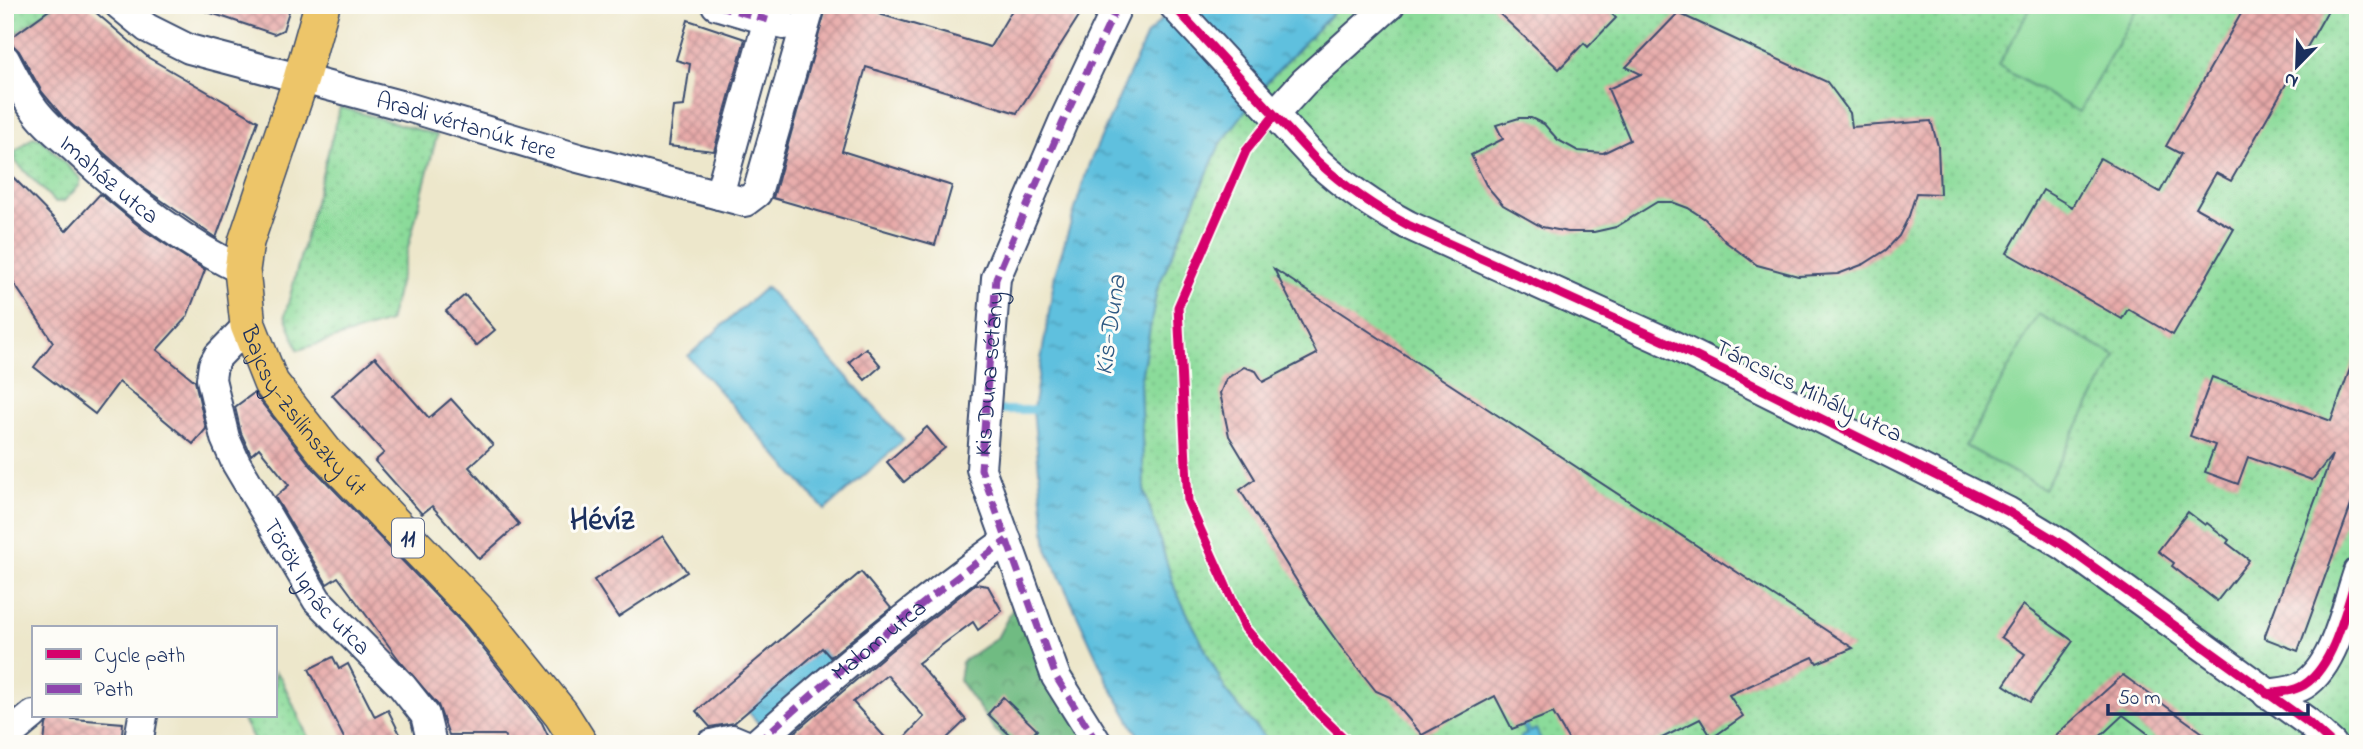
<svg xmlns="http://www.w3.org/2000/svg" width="2363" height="749" viewBox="0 0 2363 749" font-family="'Indie Flower',sans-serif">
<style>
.grass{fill:url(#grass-dots);stroke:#53857c;stroke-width:2}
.forest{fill:url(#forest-crowns);stroke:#467570;stroke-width:2}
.garden{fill:#8bdb9a;stroke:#53857c;stroke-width:2}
.water{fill:url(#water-ripples);stroke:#3d789e;stroke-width:2}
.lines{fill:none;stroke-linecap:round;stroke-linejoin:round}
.stream{stroke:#5fc0de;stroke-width:8}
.building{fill:url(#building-cross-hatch)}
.minor-casing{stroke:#3a4b6e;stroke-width:32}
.major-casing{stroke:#3a4b6e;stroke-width:38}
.minor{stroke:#fff;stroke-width:28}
.major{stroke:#edc569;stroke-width:35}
.quiet{stroke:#8e44ad;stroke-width:7;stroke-dasharray:14 7;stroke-linecap:butt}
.cycleway-casing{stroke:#fdfcf7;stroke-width:13}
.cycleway{stroke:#d6006c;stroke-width:9}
.labels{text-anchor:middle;stroke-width:6;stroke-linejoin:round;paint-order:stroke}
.shield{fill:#fdfcf7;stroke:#5f6c8c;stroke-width:2}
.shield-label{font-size:23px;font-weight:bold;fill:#1b2f5e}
.street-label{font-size:24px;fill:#1b2f5e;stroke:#fdfcf7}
.water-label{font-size:26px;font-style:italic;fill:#2f5a84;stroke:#fdfcf7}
.district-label{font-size:32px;font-weight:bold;fill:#1b2f5e;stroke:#fdfcf7}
</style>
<defs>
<pattern id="grass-dots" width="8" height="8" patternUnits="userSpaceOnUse" patternTransform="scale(1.75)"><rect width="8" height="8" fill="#8bdb9a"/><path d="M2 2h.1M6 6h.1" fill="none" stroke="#77bc87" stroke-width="1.8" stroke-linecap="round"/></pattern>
<pattern id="forest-crowns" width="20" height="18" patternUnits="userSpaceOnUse" patternTransform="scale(1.75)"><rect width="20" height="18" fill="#70bb82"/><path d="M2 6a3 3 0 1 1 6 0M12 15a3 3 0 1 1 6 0" fill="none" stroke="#5b986e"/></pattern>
<pattern id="water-ripples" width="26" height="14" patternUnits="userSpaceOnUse" patternTransform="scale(1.75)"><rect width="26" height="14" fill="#5fc0de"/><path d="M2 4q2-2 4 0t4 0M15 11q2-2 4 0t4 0" fill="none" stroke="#4e9cb7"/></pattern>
<pattern id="building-cross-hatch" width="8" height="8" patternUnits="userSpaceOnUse" patternTransform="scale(1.75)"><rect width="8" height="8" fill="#e8aaa9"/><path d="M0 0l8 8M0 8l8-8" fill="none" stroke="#bb8b8d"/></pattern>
</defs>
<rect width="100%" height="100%" fill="#fdfcf7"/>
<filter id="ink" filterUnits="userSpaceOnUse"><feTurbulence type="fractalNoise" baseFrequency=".0143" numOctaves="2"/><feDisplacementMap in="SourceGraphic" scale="14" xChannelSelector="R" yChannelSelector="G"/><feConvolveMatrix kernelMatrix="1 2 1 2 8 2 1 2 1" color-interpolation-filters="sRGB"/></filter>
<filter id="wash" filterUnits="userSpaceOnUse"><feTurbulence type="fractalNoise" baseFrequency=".00686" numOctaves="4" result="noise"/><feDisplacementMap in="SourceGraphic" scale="28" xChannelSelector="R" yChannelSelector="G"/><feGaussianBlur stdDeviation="1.57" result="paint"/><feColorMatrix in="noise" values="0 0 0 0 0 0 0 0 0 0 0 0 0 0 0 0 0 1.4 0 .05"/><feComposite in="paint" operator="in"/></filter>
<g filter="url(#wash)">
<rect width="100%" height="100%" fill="#ede7cb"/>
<g class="grass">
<polygon points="9,5 55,5 7,40 5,23"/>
<polygon points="1340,5 2358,5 2358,744 1270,744 1227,693 1175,589 1144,490 1140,383 1157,289 1219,146 1267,82"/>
<polygon points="340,107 437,135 389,322 298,350 285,315"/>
<polygon points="33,137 41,139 81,179 79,186 63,202 55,202 15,161 15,152"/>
<polygon points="275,672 281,678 311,744 256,744 241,716 275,716"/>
</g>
<polygon class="forest" points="1020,595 1042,610 1086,698 1094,744 1008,744 995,730 959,680 962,662 997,638"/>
<g class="garden">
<polygon points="2032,5 2139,5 2079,112 1998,66"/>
<polygon points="2038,314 2116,356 2044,489 1966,446"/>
</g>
<g class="water">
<polygon points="1175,5 1340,5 1267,82 1219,146 1157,289 1140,383 1144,490 1175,589 1227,693 1270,744 1143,744 1108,682 1047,549 1033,410 1055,274 1089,164 1147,35"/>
<polygon points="766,287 904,440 825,510 688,356"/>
<polygon points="802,628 832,662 759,724 730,690"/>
<polygon points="1526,723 1530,732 1536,729 1542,742 1550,741 1554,744 1524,744 1520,737 1527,734 1522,725"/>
<polygon points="1819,733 1837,734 1840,744 1810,744"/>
</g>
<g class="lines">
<polyline class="stream" points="993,410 1033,410"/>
</g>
<g id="blocks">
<g class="building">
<polygon points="56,5 87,5 149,58 258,121 216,238 145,189 63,117 42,92 19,51 13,45 5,42"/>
<polygon points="199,5 291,5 283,30 274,34 199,9"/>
<polygon points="827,5 882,5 879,14 990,47 1015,5 1086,5 1017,113 866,67 842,151 952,186 935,245 773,198"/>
<polygon points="1490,5 1603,5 1616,18 1588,47 1584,43 1559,69"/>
<polygon points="2246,5 2331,5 2231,181 2216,173 2196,208 2234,229 2173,335 2128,309 2122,319 2007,253 2043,190 2072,207 2100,158 2160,192 2181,154 2166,146"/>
<polygon points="1678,13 1827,82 1850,113 1852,127 1931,121 1938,146 1940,194 1916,193 1909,216 1899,236 1886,250 1864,264 1838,274 1798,276 1757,265 1726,242 1705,219 1688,208 1672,202 1657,202 1616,227 1594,232 1568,232 1542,227 1503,205 1486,185 1471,155 1503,139 1496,125 1519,118 1531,118 1544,124 1558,140 1578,151 1603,153 1630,140 1608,89 1641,74 1626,67"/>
<polygon points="688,20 745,39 714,151 668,146 673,107 684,106 690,64 676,60"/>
<polygon points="5,169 66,231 100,194 145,231 205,270 187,317 157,350 195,381 206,429 193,444 119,382 95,414 34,367 53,342 5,270"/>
<polygon points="1274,269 1815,623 1853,648 1817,663 1813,657 1729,695 1743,716 1712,738 1700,719 1650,744 1571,744 1553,713 1512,729 1495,696 1422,735 1390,697 1376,691 1341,647 1318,615 1240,490 1255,479 1229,436 1220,393 1226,379 1244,367 1256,371 1263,382 1317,354"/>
<polygon points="465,295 495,330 476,346 446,311"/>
<polygon points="866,348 881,366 865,380 849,362"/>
<polygon points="2355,355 2358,356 2358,486 2298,651 2264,638 2332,455 2312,480 2248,457 2238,484 2205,472 2215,445 2190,436 2212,377 2331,421"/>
<polygon points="375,357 429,418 451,399 493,445 469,467 519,524 479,559 432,506 422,514 375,461 384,453 332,395"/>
<polygon points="254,393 311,466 465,626 542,723 552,744 509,744 504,735 449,735 438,705 400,661 338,577 327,584 275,497 289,485 259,448 251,455 241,433 235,407"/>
<polygon points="927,427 945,448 904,482 887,462"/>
<polygon points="2188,512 2205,525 2207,523 2229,540 2227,543 2249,560 2217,601 2172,566 2174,563 2158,551"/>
<polygon points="663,536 687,572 618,617 594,580"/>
<polygon points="861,572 891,608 830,657 822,648 734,723 710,727 696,711"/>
<polygon points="975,584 988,586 1002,611 978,630 973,622 918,663 966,720 941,744 898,744 924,717 887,675 853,702 891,744 781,744 889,652"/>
<polygon points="2023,605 2073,641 2030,702 2004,685 2025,654 2001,637"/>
<polygon points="333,657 339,669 348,664 375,717 388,710 405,744 347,744 309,669"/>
<polygon points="2123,675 2218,744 2162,744 2123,715 2092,744 2046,744"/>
<polygon points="1003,697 1037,730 1025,744 1019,744 988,714"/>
<polygon points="49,717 123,723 121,744 44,744 46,725"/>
</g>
</g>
</g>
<g filter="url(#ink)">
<use href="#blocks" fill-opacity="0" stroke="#3a4b6e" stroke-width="2"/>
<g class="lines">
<defs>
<g id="minor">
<path id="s1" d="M119 5 147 28 189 49 404 106 578 158 719 195"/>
<polyline points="716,5 784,25"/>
<polyline points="772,5 719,195 745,202 757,193 811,5"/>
<path d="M1173 5 1317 161C1345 187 1374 207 1408 225L1671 344 2007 511 2063 545 2309 723 2332 744"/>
<path id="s2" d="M5 59C15 78 24 97 38 114 49 128 64 139 77 151 126 197 181 242 242 270"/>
<polyline points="1282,106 1304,82 1390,5"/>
<path id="s3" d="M248 325 218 356 213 365 211 379 225 438 236 463 317 600 402 686 425 715 432 744"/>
<path d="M2267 694C2278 692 2290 692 2300 687 2334 671 2346 606 2358 572"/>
<polyline points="5,738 33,715"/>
<polyline points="138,744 143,716"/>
<polyline points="711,744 732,739 744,744"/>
<path id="s4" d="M756 744C836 672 920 603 1007 540"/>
<path id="s5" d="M1098 744 1056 677 981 469 996 278 1063 122 1118 5"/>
</g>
<g id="major">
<path id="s6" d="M322 5 301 79 246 242 242 270 248 325 271 383 325 452 480 613 561 714 580 744"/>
</g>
</defs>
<use href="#minor" class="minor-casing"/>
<use href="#major" class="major-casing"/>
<use href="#minor" class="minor"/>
<use href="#major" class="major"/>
<g class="quiet">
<polyline points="716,5 768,20"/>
<path d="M756 744C836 672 920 603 1007 540"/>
<polyline points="1098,744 1056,677 981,469 996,278 1063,122 1118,5"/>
</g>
<defs>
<g id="cycleway">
<path d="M1173 5 1317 161C1345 187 1374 207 1408 225L1671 344 2007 511 2063 545 2309 723 2332 744"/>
<polyline points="1273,117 1246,151 1178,307 1188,502 1245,628 1319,714 1350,744"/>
<path d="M2267 694C2278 692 2290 692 2300 687 2334 671 2346 606 2358 572"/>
</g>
</defs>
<use href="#cycleway" class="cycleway-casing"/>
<use href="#cycleway" class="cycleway"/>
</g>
</g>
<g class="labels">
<rect class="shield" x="392" y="518.5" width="32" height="39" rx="5"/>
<g class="shield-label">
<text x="408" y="546">11</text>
</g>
<g class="street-label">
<text dy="8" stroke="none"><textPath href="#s1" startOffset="371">Aradi vértanúk tere</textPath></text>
<text dy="8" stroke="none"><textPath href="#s2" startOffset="161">Imaház utca</textPath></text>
<text dy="8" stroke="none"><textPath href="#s5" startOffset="396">Kis Duna sétány</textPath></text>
<text transform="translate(1809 390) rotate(26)" y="8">Táncsics Mihály utca</text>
<text dy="8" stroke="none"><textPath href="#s6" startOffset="436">Bajcsy-Zsilinszky út</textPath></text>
<text dy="8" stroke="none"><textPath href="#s3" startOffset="304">Török Ignác utca</textPath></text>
<text dy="8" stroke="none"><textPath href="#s4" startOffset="161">Malom utca</textPath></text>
</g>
<g class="water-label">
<text transform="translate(1109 325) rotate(-82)" y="9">Kis-Duna</text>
</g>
<g class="district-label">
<text x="602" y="529">Hévíz</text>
</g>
</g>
<rect width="2363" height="749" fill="none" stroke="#fdfcf7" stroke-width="28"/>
<rect x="32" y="626" width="245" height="91" fill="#fdfcf7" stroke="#a3aaba" stroke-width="2"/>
<rect x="46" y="649" width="35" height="10" fill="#d6006c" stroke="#a3aaba" stroke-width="2"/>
<text x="94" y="662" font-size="21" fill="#1b2f5e">Cycle path</text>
<rect x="46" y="684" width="35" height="10" fill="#8e44ad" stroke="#a3aaba" stroke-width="2"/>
<text x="94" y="696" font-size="21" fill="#1b2f5e">Path</text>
<g transform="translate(2297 66) rotate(203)" stroke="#fdfcf7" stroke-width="5" paint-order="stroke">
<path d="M0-5L12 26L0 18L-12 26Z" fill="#1b2f5e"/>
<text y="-10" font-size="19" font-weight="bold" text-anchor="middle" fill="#1b2f5e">N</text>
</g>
<path d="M2108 704v10h200v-10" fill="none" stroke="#1b2f5e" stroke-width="3.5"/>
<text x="2118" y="704" font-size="21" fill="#1b2f5e" stroke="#fdfcf7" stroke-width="5" paint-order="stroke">50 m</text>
</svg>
